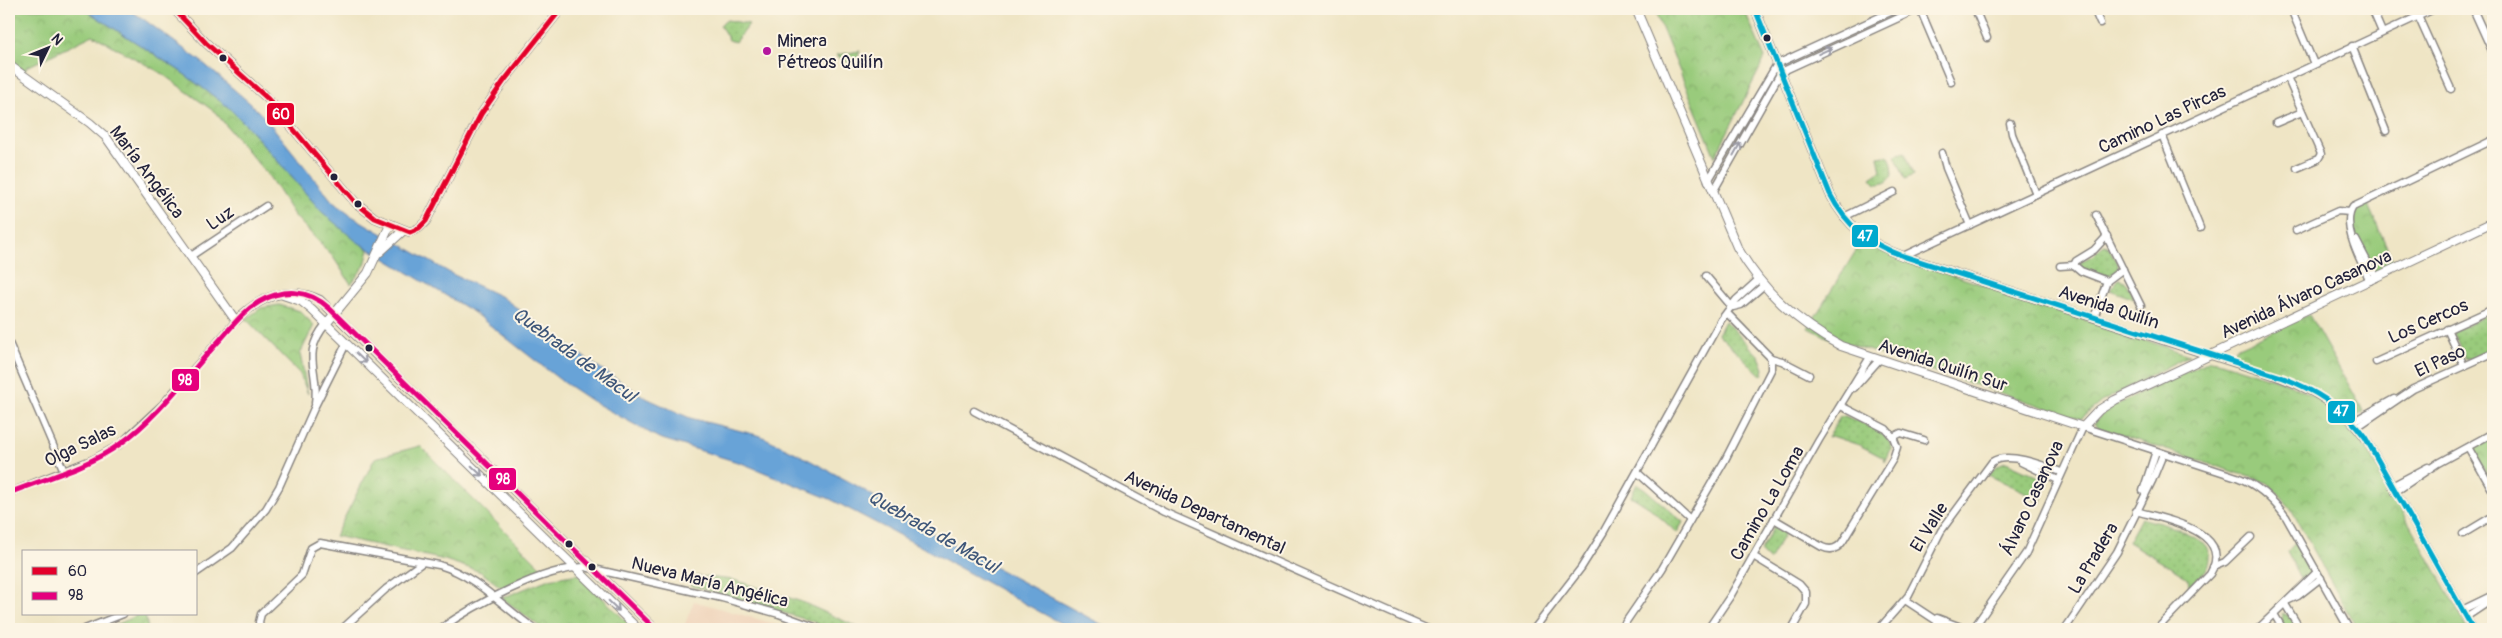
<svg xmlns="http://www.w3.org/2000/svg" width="2502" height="638" viewBox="0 0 2502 638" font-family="Pangolin,sans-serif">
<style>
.built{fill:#f0d5bc}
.grass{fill:url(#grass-dots);stroke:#5e765b}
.park{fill:url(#park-crowns);stroke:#5e765b}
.pitch{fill:#99cb7b;stroke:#5e765b}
.water{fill:#67a3d7;stroke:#446289}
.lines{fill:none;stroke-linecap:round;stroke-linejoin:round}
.minor-casing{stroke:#888480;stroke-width:9}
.tertiary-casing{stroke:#888480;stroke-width:10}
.minor{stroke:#fff;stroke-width:6}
.tertiary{stroke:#fff;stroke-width:8}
.bus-1-casing{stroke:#fcf5e5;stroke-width:9}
.bus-2-casing{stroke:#fcf5e5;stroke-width:9}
.bus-3-casing{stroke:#fcf5e5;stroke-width:9}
.bus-1{stroke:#e4002b;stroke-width:5}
.bus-2{stroke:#e5007d;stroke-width:5}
.bus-3{stroke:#00a9ce;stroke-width:5}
.oneway{stroke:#9c9ca7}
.bus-dot{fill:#22223b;stroke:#fcf5e5;stroke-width:2}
.poi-dot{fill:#b5179e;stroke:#fcf5e5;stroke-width:2}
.labels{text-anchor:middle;stroke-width:4;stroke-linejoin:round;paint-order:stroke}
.poi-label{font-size:18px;fill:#22223b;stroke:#fcf5e5;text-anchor:start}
.street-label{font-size:18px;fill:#22223b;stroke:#fcf5e5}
.water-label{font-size:19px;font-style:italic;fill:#3e5679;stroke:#fcf5e5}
.line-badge{stroke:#fcf5e5;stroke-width:2}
.badge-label{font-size:14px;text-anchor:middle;font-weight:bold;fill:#fff}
</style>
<defs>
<pattern id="grass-dots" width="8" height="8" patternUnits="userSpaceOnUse" patternTransform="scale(1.25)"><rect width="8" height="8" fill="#99cb7b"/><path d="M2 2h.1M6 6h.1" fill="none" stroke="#84ae6b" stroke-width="1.8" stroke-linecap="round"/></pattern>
<pattern id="park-crowns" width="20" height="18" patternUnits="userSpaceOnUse" patternTransform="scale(1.25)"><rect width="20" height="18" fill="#99cb7b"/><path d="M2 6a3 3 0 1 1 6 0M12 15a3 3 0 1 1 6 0" fill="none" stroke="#84ae6b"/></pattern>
</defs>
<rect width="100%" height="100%" fill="#fcf5e5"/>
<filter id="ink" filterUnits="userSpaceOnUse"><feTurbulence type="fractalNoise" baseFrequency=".02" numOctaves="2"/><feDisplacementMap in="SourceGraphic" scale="10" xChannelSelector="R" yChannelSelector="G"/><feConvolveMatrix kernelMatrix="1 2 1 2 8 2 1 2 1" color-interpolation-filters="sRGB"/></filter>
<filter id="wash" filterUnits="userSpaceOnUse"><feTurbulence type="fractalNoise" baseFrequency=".0096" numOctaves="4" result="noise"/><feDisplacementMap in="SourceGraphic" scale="20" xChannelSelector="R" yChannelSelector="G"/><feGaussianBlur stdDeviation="1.12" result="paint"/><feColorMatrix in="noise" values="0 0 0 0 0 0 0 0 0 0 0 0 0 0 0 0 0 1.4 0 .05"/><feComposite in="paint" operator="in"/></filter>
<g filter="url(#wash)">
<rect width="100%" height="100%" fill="#efe5c5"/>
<polygon class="built" points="694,601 771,623 790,629 683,629"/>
<g class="grass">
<polygon points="727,20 749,24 735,42 729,40 720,25"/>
<polygon points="860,51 854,66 836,55"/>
<path d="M1889 156C1895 170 1895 184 1876 184L1871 178 1881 171 1878 157Z"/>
<polygon points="2104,245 2108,246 2118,265 2118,269 2108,277 2083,269 2078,266 2079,263 2093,255"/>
<polygon points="2119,279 2125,281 2134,299 2110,290"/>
<polygon points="2493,312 2493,349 2471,359 2465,358 2453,332"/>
<polygon points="1725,321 1759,356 1764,369 1762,376 1718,334"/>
<path d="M1845 416C1860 423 1890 430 1891 449L1885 462 1884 458 1859 445 1832 436 1828 437 1840 417Z"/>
<polygon points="2006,462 2048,481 2040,503 2023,491 1988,475 1997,465"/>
<polygon points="1637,484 1645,489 1683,522 1677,533 1650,508 1631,496"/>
<path d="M2141 518C2161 524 2227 536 2206 570 2202 576 2195 581 2189 586L2188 578 2128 542Z"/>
<polygon points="1774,526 1780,527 1786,531 1769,561 1760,552"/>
<polygon points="2296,542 2314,574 2303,583 2287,552"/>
<polygon points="696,576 734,580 802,602 862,629 829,629 814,622 690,585"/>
<polygon points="2282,613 2290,616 2297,629 2285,629 2281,621"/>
</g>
<g class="park">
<polygon points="9,9 84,9 180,71 228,107 249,128 322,212 369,250 365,265 351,284 333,257 294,215 270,178 215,112 161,73 93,35 27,67 25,71 9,60"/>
<polygon points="1654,9 1744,9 1765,58 1715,157"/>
<polygon points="2367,203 2395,265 2375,273 2350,225 2353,213"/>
<polygon points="1862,241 1897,256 2189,355 2101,402 2081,419 1827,337 1808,328"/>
<polygon points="279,305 300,311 314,325 300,354 308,394 300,374 246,319 261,308"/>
<polygon points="2309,315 2364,412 2352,416 2313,388 2238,361 2232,356 2232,352 2238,347"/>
<polygon points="2210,360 2218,361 2289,384 2324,401 2348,422 2372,457 2468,629 2357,629 2290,507 2268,483 2099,428 2094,424 2100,416 2114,406"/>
<polygon points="2493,437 2493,485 2474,451 2479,444"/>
<polygon points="420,446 543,569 502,588 481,572 445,560 335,536 375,458"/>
<polygon points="578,574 634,629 543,629 502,598 549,579"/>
<polygon points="140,614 145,614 148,629 107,629"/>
</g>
<polygon class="pitch" points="1905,152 1914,175 1905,179 1895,155"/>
<polygon class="water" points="84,9 128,9 142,18 202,62 251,104 267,120 333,202 350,215 452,274 502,297 589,361 646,398 690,418 761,436 798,454 859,487 933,534 1110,629 1071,629 918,545 830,499 744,464 659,438 592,401 559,379 473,312 356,241 322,212 249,128 228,107 180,71"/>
</g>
<g filter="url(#ink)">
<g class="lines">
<defs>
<g id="minor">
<polyline points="1920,9 1951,82"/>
<polyline points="1975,9 1987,38"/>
<polyline points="2094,9 2100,23"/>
<polyline points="2291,9 2314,64"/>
<polyline points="2372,9 2382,32"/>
<polyline points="2473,9 2493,53"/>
<polyline points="2418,16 2451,89"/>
<polyline points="2352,46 2386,131"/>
<polyline points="2287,77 2321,154 2318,159 2297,168"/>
<polyline points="2010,123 2012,134 2036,194"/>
<polyline points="2276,123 2302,112"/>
<polyline points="2162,135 2200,228"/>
<polyline points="1942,153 1946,168 1970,225"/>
<polyline points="1708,181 1777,64 1897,9"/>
<polyline points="1713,192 1781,72 1918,9"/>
<polyline points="2096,215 2141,306"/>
<polyline points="1844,217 1894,192"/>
<polyline points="2296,230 2338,211 2350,212"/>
<polyline points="2107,236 2094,250 2076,261 2074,265 2081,271 2107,281 2123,269"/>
<polyline points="2356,240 2376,278"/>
<polyline points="191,256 266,206"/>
<polyline points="1903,256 2434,9"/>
<polyline points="2060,266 2074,265"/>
<polyline points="1706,276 1732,307"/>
<path d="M2370 281C2362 263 2340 225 2353 207L2493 140"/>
<polyline points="1733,307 1741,305 1763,286"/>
<polyline points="2094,318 2107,281"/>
<polyline points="2447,329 2464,366"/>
<polyline points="9,343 64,471"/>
<path d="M2209 355C2270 375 2332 386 2369 444L2473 629"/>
<polyline points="1771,358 1782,361 1809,375"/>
<polyline points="2376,362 2493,309"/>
<polyline points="1854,388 1879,360"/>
<path d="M315 403C320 371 300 355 326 324"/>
<polyline points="974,411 1164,512 1428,629"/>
<polyline points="2352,422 2394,399"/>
<polyline points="2357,427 2413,389 2493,353"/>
<polyline points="1893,437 1901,433 1924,440"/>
<polyline points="2468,447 2493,491"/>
<polyline points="2021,462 2058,480"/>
<polyline points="1638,473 1690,520"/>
<polyline points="2392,486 2428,467"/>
<polyline points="2143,491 2156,451"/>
<polyline points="2395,492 2438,463 2493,433"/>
<polyline points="9,493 94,459 119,445 163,404 236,321"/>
<path d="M2136 511C2163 519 2236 531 2210 574L2157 629"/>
<path d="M1774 519 1822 547C1831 551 1838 549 1843 541L1893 459 1897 447 1893 437 1886 429 1841 406"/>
<polyline points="2463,534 2493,516"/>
<polyline points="1753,556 1799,584 1806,592 1806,604 1792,629"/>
<polyline points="2213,567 2225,562 2251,537"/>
<polyline points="196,573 232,548 266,509 279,487 315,406 346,344"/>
<polyline points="1905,600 1949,629"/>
<polyline points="2289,600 2298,596 2321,578"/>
<polyline points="2285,604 2300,629"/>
<polyline points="2462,610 2493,595"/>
<polyline points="2274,614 2283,629"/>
<polyline points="2466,617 2493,599"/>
<polyline points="1937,618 1966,629"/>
<polyline points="85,629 123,614"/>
<path d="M260 629 259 622 261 614 302 575 311 548 320 543 439 565C479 577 502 607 535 629"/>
<polyline points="342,629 386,589 423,562"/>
<path d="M440 629C474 605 543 568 585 567L722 598 779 614 820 629"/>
<polyline points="1534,629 1581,568 1603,533 1721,320 1736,300 1758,280"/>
<polyline points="1621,629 1662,569 1725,460 1771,370 1771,358 1766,353 1727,313"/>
<polyline points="1708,629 1731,595 1819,440 1870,357"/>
<path d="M1879 629 1908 596 1941 531 1992 462C2007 451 2045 466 2061 472"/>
<path d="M1973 629 2026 553 2083 427 2237 477C2258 485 2273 499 2286 517L2349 629"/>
<polyline points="2065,629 2117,552 2152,481 2163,454"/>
<polyline points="2258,629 2317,572"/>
</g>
<g id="tertiary">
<polyline points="174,9 206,43 268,99 355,202 375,218 410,232 419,228 426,221 481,114 504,81 561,9"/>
<path d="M1636 9 1737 247C1763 291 1796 322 1841 346L2083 427 2099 410 2115 400 2493 222"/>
<path d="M1755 9 1830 194C1846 226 1870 244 1903 256L2209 355"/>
<path d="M9 65 90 123 106 137 236 321C258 297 289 284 320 300L655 629"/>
<polyline points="380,252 404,230"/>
<polyline points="283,295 301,301 312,310 638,629"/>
<polyline points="326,324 368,273 390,225"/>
</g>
</defs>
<use href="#minor" class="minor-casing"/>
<use href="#tertiary" class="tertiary-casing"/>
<use href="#minor" class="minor"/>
<use href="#tertiary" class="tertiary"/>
<defs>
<polyline id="bus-1" points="174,9 206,43 268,99 355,202 375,218 410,232 419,228 426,221 481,114 504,81 561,9"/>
<path id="bus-2" d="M9 493C44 479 90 466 120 444 158 417 187 376 218 342 231 328 242 312 259 302 283 288 308 289 329 308L655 629"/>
<path id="bus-3" d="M1755 9 1830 194C1846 226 1870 244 1903 256L2281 377C2315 390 2343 407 2365 437L2473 629"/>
</defs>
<use href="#bus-1" class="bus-1-casing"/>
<use href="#bus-2" class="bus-2-casing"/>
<use href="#bus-3" class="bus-3-casing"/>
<use href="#bus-1" class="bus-1"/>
<use href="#bus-2" class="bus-2"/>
<use href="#bus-3" class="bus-3"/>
</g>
<defs><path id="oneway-shaft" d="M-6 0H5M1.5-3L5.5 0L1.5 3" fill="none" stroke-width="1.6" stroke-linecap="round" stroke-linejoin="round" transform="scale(1.25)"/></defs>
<g class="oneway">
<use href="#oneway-shaft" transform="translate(1825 51) rotate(-25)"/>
<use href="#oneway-shaft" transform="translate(1737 149) rotate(-61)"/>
<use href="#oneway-shaft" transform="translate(361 358) rotate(44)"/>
<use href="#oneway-shaft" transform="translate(477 471) rotate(44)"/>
<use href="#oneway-shaft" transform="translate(614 606) rotate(44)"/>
</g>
</g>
<g class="bus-dot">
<circle cx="1767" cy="38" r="4.5"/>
<circle cx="223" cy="58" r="4.5"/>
<circle cx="334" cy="177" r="4.5"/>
<circle cx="358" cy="204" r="4.5"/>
<circle cx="369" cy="348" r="4.5"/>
<circle cx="569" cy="544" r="4.5"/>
<circle cx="592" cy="567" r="4.5"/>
</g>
<circle class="poi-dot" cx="767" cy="51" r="5"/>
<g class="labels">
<g class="poi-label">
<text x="777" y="47">Minera<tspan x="777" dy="21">Pétreos Quilín</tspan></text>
</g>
<g class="street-label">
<text transform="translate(2162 119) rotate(-25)" y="6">Camino Las Pircas</text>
<text transform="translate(147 172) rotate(53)" y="6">María Angélica</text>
<text transform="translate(220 218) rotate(-34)" y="6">Luz</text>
<text transform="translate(2306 294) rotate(-25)" y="6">Avenida Álvaro Casanova</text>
<text transform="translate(2109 307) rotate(18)" y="6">Avenida Quilín</text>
<text transform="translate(2428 321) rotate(-24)" y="6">Los Cercos</text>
<text transform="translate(2440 361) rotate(-25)" y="6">El Paso</text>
<text transform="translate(1943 365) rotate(18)" y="6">Avenida Quilín Sur</text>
<text transform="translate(80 445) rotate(-26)" y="6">Olga Salas</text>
<text transform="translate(2032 498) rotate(-65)" y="6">Álvaro Casanova</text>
<text transform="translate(1767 503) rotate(-60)" y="6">Camino La Loma</text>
<text transform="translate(1205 512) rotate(25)" y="6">Avenida Departamental</text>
<text transform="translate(1929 527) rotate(-58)" y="6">El Valle</text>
<text transform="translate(2093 558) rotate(-59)" y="6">La Pradera</text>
<text transform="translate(710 582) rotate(14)" y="6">Nueva María Angélica</text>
</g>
<g class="water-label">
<text transform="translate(575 354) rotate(36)" y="7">Quebrada de Macul</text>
<text transform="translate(934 531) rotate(30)" y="7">Quebrada de Macul</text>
</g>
</g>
<g class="line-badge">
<rect x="266" y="102" width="29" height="24" rx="5" fill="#e4002b"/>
<rect x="1851" y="224" width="28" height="24" rx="5" fill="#00a9ce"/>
<rect x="171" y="368" width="29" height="24" rx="5" fill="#e5007d"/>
<rect x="2327" y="400" width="29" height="24" rx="5" fill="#00a9ce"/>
<rect x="488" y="467" width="29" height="24" rx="5" fill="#e5007d"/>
</g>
<g class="badge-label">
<text x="281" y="119">60</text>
<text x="1865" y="241">47</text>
<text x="185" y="385">98</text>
<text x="2341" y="416">47</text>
<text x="503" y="484">98</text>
</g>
<rect width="2502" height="638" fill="none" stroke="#fcf5e5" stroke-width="30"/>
<rect x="22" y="550" width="175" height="65" fill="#fcf5e5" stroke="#a5a1a1"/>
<rect x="32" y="567" width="25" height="8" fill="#e4002b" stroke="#a5a1a1"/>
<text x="68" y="576" font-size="15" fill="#22223b">60</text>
<rect x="32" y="592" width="25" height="8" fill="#e5007d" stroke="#a5a1a1"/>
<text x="68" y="600" font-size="15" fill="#22223b">98</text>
<g transform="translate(48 48) rotate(47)" stroke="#fcf5e5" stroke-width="4" paint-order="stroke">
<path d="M0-4L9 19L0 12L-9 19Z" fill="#22223b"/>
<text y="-8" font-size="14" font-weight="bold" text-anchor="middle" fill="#22223b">N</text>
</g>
</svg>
